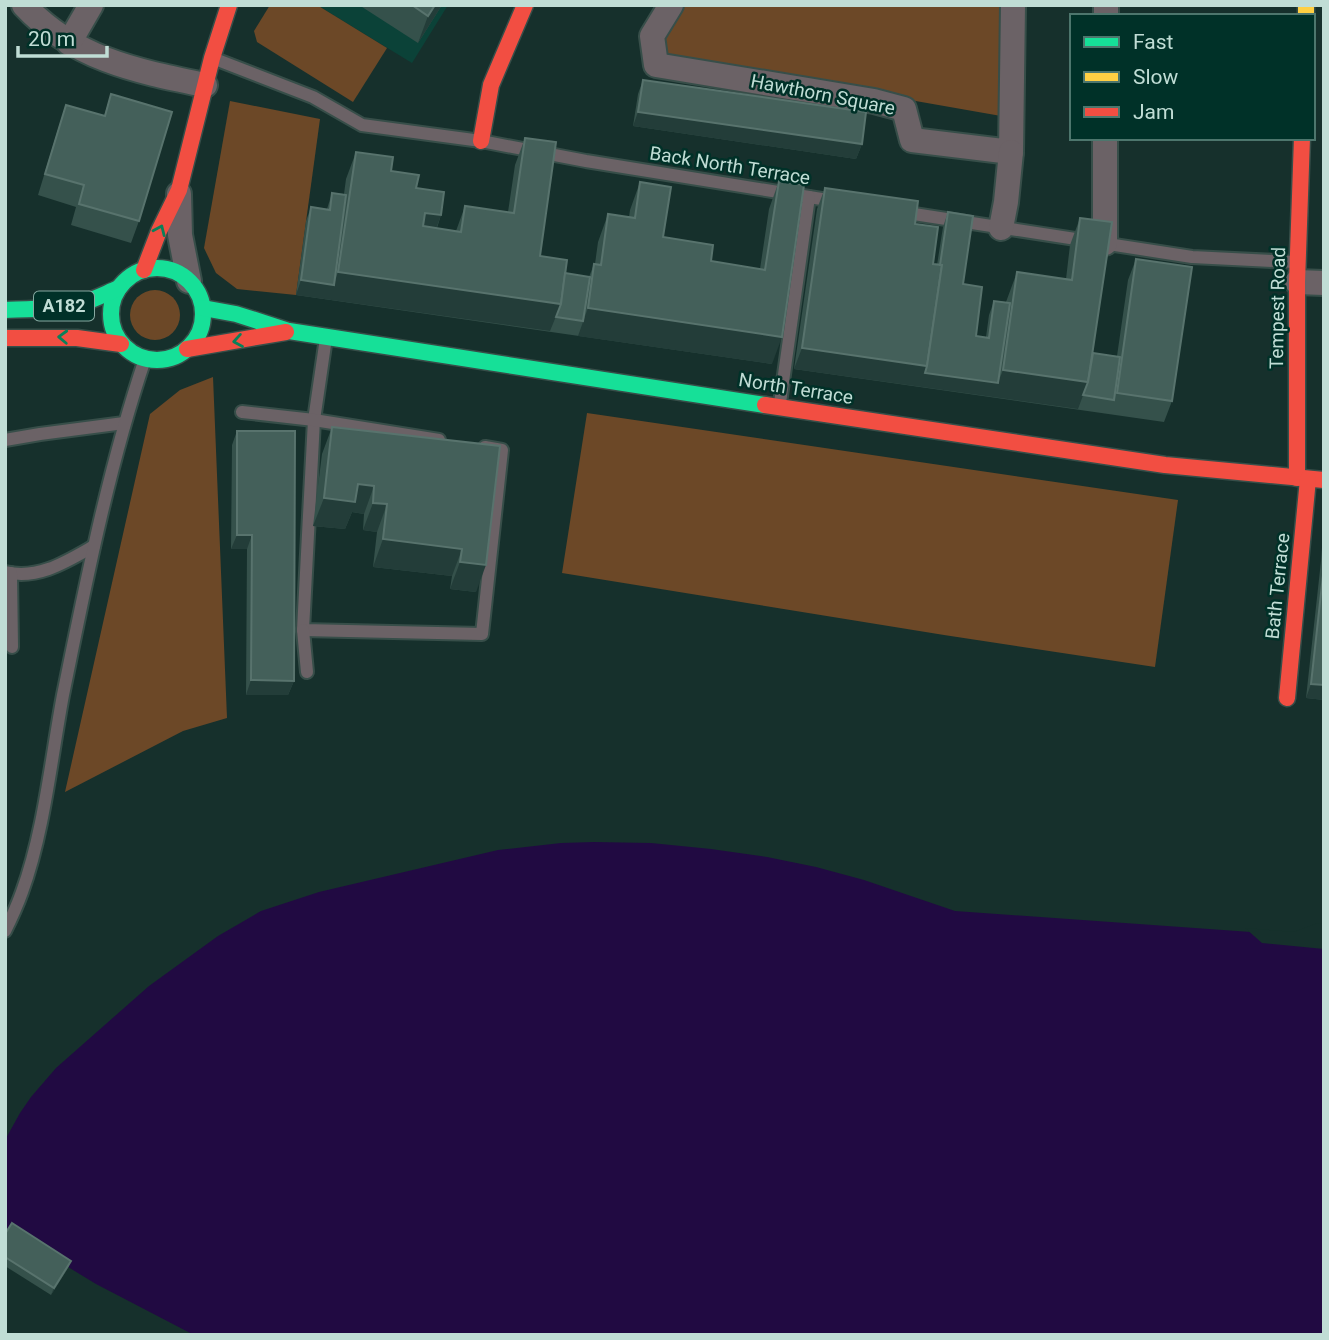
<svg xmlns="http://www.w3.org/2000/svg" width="1329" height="1340" viewBox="0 0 1329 1340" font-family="Roboto,sans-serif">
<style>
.built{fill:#0b4238}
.green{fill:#6c4827}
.water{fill:#210a42}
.pier{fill:#16302c}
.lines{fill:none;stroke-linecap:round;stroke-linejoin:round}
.lane-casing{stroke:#374e49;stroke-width:16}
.street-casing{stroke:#374e49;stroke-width:28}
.fast-casing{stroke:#374e49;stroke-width:19}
.slow-casing{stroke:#374e49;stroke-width:19}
.jam-casing{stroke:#374e49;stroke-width:19}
.lane{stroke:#6b6266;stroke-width:12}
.street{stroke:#6b6266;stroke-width:24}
.fast{stroke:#16e098;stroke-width:16}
.slow{stroke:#ffcf43;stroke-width:16}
.jam{stroke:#f24e42;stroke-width:16}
.wall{fill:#35514b}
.shaded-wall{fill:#233d39}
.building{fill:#44605a;stroke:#58736d;stroke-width:2}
.oneway{stroke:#0a805a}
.labels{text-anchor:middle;stroke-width:5;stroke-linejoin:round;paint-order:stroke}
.shield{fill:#003128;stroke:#86a9a1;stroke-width:2}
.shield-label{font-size:18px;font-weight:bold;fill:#c0ddd5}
.street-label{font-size:19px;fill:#c0ddd5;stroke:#003128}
</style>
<rect width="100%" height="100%" fill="#16302c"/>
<polygon class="built" points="317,5 448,5 412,63"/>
<g class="green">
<polygon points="270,5 317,5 387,48 353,102 257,42 254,31"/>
<polygon points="677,5 1005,5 1001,116 660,56 655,38"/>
<polygon points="230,101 320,119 296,295 237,289 216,273 204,248"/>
<circle cx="155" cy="315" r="25"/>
<polygon points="213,377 227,718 183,731 65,792 150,414 180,390"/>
<polygon points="587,413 1178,500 1155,667 944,635 562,573"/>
</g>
<polygon class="water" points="594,842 651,843 711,849 767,857 816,867 864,880 955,911 1294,935 1324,926 1324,1335 194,1335 96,1284 9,1231 5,1225 5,1140 20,1113 31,1097 56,1068 149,986 218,936 261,911 319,892 498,850 561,843"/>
<polygon class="pier" points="1318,923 1324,924 1324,949 1262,943 1245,928 1294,932"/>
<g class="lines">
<defs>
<g id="lane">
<polyline points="215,59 313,97 362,125 481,141 586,161 834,201"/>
<polyline points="901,212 1192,257 1295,262"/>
<polyline points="326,338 314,420 303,630 482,634 502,450 485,447"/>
<polyline points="780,403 809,197"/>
<polyline points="242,412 314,420 439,440"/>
<polyline points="5,440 40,434 124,423"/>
<path d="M5 572C38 580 66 562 94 546"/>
<polyline points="11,573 12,647"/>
<polyline points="303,630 307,672"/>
<path d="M5 931C11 919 17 906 22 892 44 832 51 759 63 695 86 582 108 469 145 359"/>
</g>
<g id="street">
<path d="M24 5C74 59 136 71 205 85"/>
<polyline points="671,5 652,36 656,65 874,101 904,109 912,140 1011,152 1013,5"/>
<polyline points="1106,16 1106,5"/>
<polyline points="69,43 91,5"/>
<polyline points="179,194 180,235 189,281"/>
<polyline points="1001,228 1006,202 1011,152"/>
<polyline points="1105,243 1105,138"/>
<polyline points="1297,282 1324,283"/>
</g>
<g id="fast">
<circle cx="157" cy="314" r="46"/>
<polyline points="203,308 236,314 289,331 765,405"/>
<path d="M5 310C31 309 58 309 83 303 95 299 107 293 119 288"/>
</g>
<polyline id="slow" points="1306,5 1306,16"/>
<g id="jam">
<polyline points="481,141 491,85 525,5"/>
<polyline points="144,270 159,231 179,190 212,58 229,5"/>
<polyline points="5,338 77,338 121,344"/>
<polyline points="187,349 286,332"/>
<polyline points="765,405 1165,465 1324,480"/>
<polyline points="1297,478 1297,282 1302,138"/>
<polyline points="1287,698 1308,479"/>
</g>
</defs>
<use href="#lane" class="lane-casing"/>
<use href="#street" class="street-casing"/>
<use href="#fast" class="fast-casing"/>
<use href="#slow" class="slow-casing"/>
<use href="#jam" class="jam-casing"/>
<use href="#lane" class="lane"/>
<use href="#street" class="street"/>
<use href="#fast" class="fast"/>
<use href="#slow" class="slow"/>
<use href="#jam" class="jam"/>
</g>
<g class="wall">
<polygon points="359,5 442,5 418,43"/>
<polygon points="643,80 862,144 856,159 633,126 638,94"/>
<polygon points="111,94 139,221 131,243 71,225 76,207 38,195 59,126 66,105 104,116"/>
<polygon points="525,138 540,256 565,273 589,277 594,264 595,264 598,242 608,214 629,217 630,210 640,182 663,237 711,261 760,269 769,209 779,181 772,364 296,295 306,221 311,207 327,209 332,193 344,194 346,179 356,152 391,171 416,188 441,215 437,228 456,231 465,206 508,212 515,165"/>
<polygon points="825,188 915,224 933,264 937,265 943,227 948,212 963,284 976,336 986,337 989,315 994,301 1006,302 1017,272 1066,279 1070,245 1080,218 1093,353 1117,356 1128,280 1136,259 1172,401 1164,422 794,369 817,209"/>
<polygon points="332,427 500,446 476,592 450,589 452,576 373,567 377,532 363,530 364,514 352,512 345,529 313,526 322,454"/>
<polygon points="237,431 294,681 288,695 246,695 247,549 231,549 232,445"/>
<polygon points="1324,520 1324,700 1306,698 1321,561"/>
<polygon points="5,1234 71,1261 68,1268 51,1295 5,1266"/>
</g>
<g class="shaded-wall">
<polygon points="435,5 442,5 418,43 428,16"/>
<polygon points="638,112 862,144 856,159 633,126"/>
<polygon points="425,213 441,215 431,243 415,241"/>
<polygon points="338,272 561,304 550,331 296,295 301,280 334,285"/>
<polygon points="588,308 782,337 772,364 578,336"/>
<polygon points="802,348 927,366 998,383 1003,370 1088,382 1078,409 794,369"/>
<polygon points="358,484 374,486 364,514 352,512 345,529 313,526 324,498"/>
<polygon points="373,503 387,504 377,532 363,530"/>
<polygon points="237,535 252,535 247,549 231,549"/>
<polygon points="383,539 462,549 452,576 373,567"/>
<polygon points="460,562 486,565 476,592 450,589"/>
<polygon points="251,680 294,681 288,695 246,695"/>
<polygon points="1311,684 1324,685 1324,700 1306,698"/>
<polygon points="71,1261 68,1268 51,1295 54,1288"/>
</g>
<g class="building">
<polygon points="412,5 435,5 428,16"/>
<polygon points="643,80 866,112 862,144 638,112"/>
<polygon points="111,94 172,112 139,221 79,204 84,185 45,174 66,105 105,116"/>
<polygon points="525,138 556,142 540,256 567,260 561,304 338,272 356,152 393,157 391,171 419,175 416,188 444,192 441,215 425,213 423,226 461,232 465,206 514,213"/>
<polygon points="779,181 804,185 782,337 588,308 594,264 601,265 608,214 635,218 640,182 671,187 663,237 713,245 711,261 765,270"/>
<polygon points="825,188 918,201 915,224 938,227 933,264 942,265 927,366 802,348"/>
<polygon points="332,193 346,195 334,285 301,280 311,207 330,210"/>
<polygon points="948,212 973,216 963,284 982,287 976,336 989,338 994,301 1010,303 998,383 925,373 927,366 942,265 940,265"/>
<polygon points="1080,218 1112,222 1088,382 1003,370 1017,272 1072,280"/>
<polygon points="1136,259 1192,267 1172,401 1117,393"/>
<polygon points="565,273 590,277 583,321 556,317 561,304"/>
<polygon points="1093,353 1120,357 1114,400 1083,395 1088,382"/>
<polygon points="332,427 500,446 486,565 460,562 462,549 383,539 387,504 373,503 374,486 358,484 355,502 324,498"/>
<polygon points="237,431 295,431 294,681 251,680 252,535 237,535"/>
<polygon points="1324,566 1324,685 1311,684"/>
<polygon points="12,1223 71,1261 54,1288 5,1257 5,1234"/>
</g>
<defs><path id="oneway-chevron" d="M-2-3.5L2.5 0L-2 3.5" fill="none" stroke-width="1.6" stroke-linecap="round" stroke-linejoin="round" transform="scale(1.75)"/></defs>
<g class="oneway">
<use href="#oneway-chevron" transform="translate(160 230) rotate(-66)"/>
<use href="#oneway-chevron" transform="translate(63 337) rotate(-178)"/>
<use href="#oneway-chevron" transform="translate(238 341) rotate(170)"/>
</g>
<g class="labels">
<rect class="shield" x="34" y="291.5" width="60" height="29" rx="5"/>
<g class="shield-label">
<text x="64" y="312">A182</text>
</g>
<g class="street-label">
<text transform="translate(823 94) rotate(11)" y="7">Hawthorn Square</text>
<text transform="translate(730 165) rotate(9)" y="7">Back North Terrace</text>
<text transform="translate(1277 308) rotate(-89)" y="7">Tempest Road</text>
<text transform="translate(796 388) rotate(9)" y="7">North Terrace</text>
<text transform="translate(1277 586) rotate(-84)" y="7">Bath Terrace</text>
</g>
</g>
<rect width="1329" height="1340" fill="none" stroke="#c0ddd5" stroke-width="14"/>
<rect x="1070" y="14" width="245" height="126" fill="#003128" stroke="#4d766d" stroke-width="2"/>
<rect x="1084" y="37" width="35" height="10" fill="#16e098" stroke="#4d766d" stroke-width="2"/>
<text x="1133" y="49" font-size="21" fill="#c0ddd5">Fast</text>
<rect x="1084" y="72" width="35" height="10" fill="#ffcf43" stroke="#4d766d" stroke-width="2"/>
<text x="1133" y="84" font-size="21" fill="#c0ddd5">Slow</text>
<rect x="1084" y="107" width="35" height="10" fill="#f24e42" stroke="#4d766d" stroke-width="2"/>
<text x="1133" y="119" font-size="21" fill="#c0ddd5">Jam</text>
<path d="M18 46v10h89v-10" fill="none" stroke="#c0ddd5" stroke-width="3.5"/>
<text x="28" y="46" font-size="21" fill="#c0ddd5" stroke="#003128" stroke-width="5" paint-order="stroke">20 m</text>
</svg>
